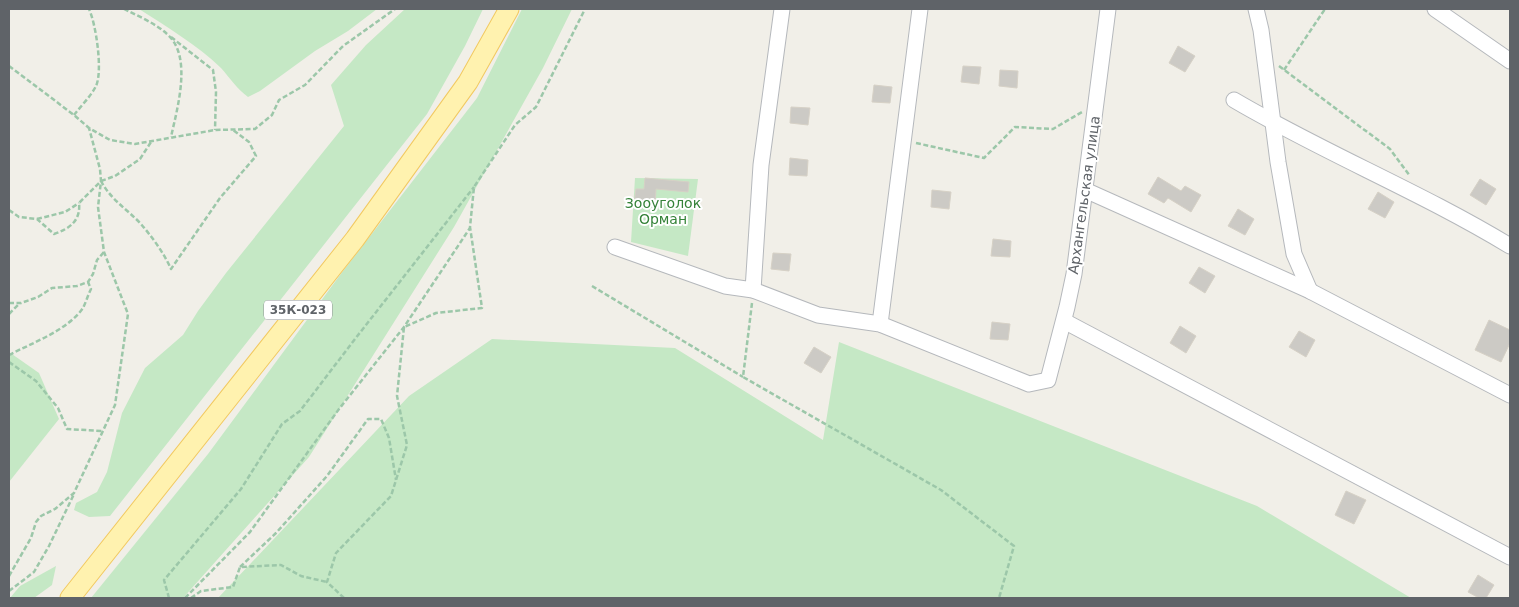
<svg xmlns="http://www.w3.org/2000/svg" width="1519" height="607" viewBox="0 0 1519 607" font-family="'DejaVu Sans',sans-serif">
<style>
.green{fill:#c5e8c5}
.building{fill:#cccac5;stroke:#d6d1c6}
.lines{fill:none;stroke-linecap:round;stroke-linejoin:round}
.minor-casing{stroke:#b5b8bc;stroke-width:17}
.major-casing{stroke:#f2c960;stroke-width:21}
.path{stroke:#9cc7a9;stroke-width:2.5;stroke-dasharray:5 2.5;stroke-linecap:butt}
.minor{stroke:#fff;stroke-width:15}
.major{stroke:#fff2af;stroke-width:19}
.labels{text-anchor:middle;stroke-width:4;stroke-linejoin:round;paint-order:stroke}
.shield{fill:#fff;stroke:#8f9295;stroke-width:1}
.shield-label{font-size:12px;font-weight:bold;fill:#5f6368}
.street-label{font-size:14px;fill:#5f6368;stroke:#fff}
.park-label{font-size:14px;fill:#348238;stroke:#fff}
</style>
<rect width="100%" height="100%" fill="#f1efe8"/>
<g class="green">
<path d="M139 9H377L348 31 315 51 260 91 248 97C237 89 230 78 221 68 197 45 167 27 139 9Z"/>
<polygon points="405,9 483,9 465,46 427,114 110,516 89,517 74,510 76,503 97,492 107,472 122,413 145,368 183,335 198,311 226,273 344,126 331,85 366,45"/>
<polygon points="522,9 572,9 543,68 454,227 309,457 183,598 91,598 208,454 343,271 477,98"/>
<polygon points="635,178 698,179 688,256 631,242"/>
<polygon points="492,339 675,348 823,440 839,342 1257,506 1411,598 218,598 409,396"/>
<polygon points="9,352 39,373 59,419 9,482"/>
<polygon points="56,566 52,585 34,598 10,598 20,586"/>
</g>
<g class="building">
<polygon points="1178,46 1195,56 1185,72 1169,63"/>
<polygon points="963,66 981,67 979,84 961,82"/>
<polygon points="1000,70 1018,71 1017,88 999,86"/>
<polygon points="874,85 892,87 890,103 872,102"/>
<polygon points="791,107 810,108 808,125 790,123"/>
<polygon points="790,158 808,160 807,176 789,175"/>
<polygon points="1158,177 1181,191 1185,186 1201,195 1191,212 1168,198 1164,203 1148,194"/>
<polygon points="645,178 689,182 688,192 656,189 655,206 634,204 636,189 644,189"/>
<polygon points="1480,179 1496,189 1486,205 1470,195"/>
<polygon points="932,190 951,192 949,209 931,207"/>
<polygon points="1378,192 1394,202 1385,218 1368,209"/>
<polygon points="1238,209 1254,219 1245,235 1228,226"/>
<polygon points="993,239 1011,241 1010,257 991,256"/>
<polygon points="773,253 791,254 789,271 771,269"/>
<polygon points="1199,267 1215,276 1205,293 1189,283"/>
<polygon points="1489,320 1510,330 1510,343 1501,362 1475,350"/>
<polygon points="992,322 1010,324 1008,340 990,339"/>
<polygon points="1180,326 1196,336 1186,353 1170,343"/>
<polygon points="1299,331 1315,340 1306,357 1289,347"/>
<polygon points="814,347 831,357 821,373 804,363"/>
<polygon points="1346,491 1366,500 1354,524 1335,515"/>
<polygon points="1478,575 1494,585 1486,598 1479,598 1468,592"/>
</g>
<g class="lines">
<defs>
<g id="minor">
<polyline points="1256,9 1261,30 1278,162 1294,254 1310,291"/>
<polyline points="1435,9 1510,61"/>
<path d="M1234 100C1324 153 1421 192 1510 246"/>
<polyline points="1085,190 1310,291 1510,395"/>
<polyline points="615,247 725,286 753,290 818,315 880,324 1029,384 1048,380 1067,307 1074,274 1108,9"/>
<polyline points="753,290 761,165 782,9"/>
<polyline points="1064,321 1510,557"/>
<polyline points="880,324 920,9"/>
</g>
<polyline id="major" points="70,598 355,239 468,82 509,9"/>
</defs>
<use href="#minor" class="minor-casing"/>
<use href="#major" class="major-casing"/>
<g class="path">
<path d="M124 9C138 16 155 23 167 34 193 56 177 109 171 137"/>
<polyline points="171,37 213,70 216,92 215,130"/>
<polyline points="9,66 74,115 89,128 110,140 135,144 215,130 255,129 272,115 279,100 305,85 343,46 395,9"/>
<polyline points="1279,66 1390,149 1410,176"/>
<polyline points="1284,70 1325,9"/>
<path d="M74 115C81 106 91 96 96 86 103 71 96 24 89 9"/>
<polyline points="916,143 984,158 1015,127 1053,129 1082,112"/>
<polyline points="101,181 115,176 140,159 151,142"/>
<path d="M9 210 19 217 37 219 54 234C69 229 81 221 79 203L101 181C111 200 127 209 141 224 152 237 164 253 171 269L220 198 256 156 249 142 233 130"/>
<polyline points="37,219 65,212 79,203"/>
<polyline points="592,286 743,377"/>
<polyline points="9,303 21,303 38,297 52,288 77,286 88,282 93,274 97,260 104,252"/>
<polyline points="752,303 743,377 941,490 1014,546 999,598"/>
<polyline points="9,314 20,303"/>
<path d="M9 355C32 343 68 330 83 308 86 302 88 295 91 289L88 282"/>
<polyline points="9,362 36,381 58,408 67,429 102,431"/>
<polyline points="240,567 276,533 327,476 368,419 381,419 389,438 396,480"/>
<polyline points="9,576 31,538 36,522 41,516 55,509 74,493 115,405 128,314 104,252 98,207 101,181 100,169 89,128"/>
<polyline points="9,591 34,572 49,546 74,494"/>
<polyline points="169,598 164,580 241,489 282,424 300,411 355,339 474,187"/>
<polyline points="185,598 250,532 339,409 404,327 470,228"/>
<polyline points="191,598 201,591 233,587 240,567 281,565 301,576 327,582"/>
<polyline points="344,598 327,582 336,553 391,496 407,445 397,396 404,327 436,313 482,308 470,227 474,187 515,125 536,107 585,9"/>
</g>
<use href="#minor" class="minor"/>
<use href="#major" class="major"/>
</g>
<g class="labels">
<rect class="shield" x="264" y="300.5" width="68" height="19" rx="4"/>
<g class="shield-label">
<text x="298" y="314">35К-023</text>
</g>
<g class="street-label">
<text transform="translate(1084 195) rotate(-82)" y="5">Архангельская улица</text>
</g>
<g class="park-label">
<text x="663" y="208">Зооуголок<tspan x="663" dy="16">Орман</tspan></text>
</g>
</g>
<rect width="1519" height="607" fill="none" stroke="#5f6368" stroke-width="20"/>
</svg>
